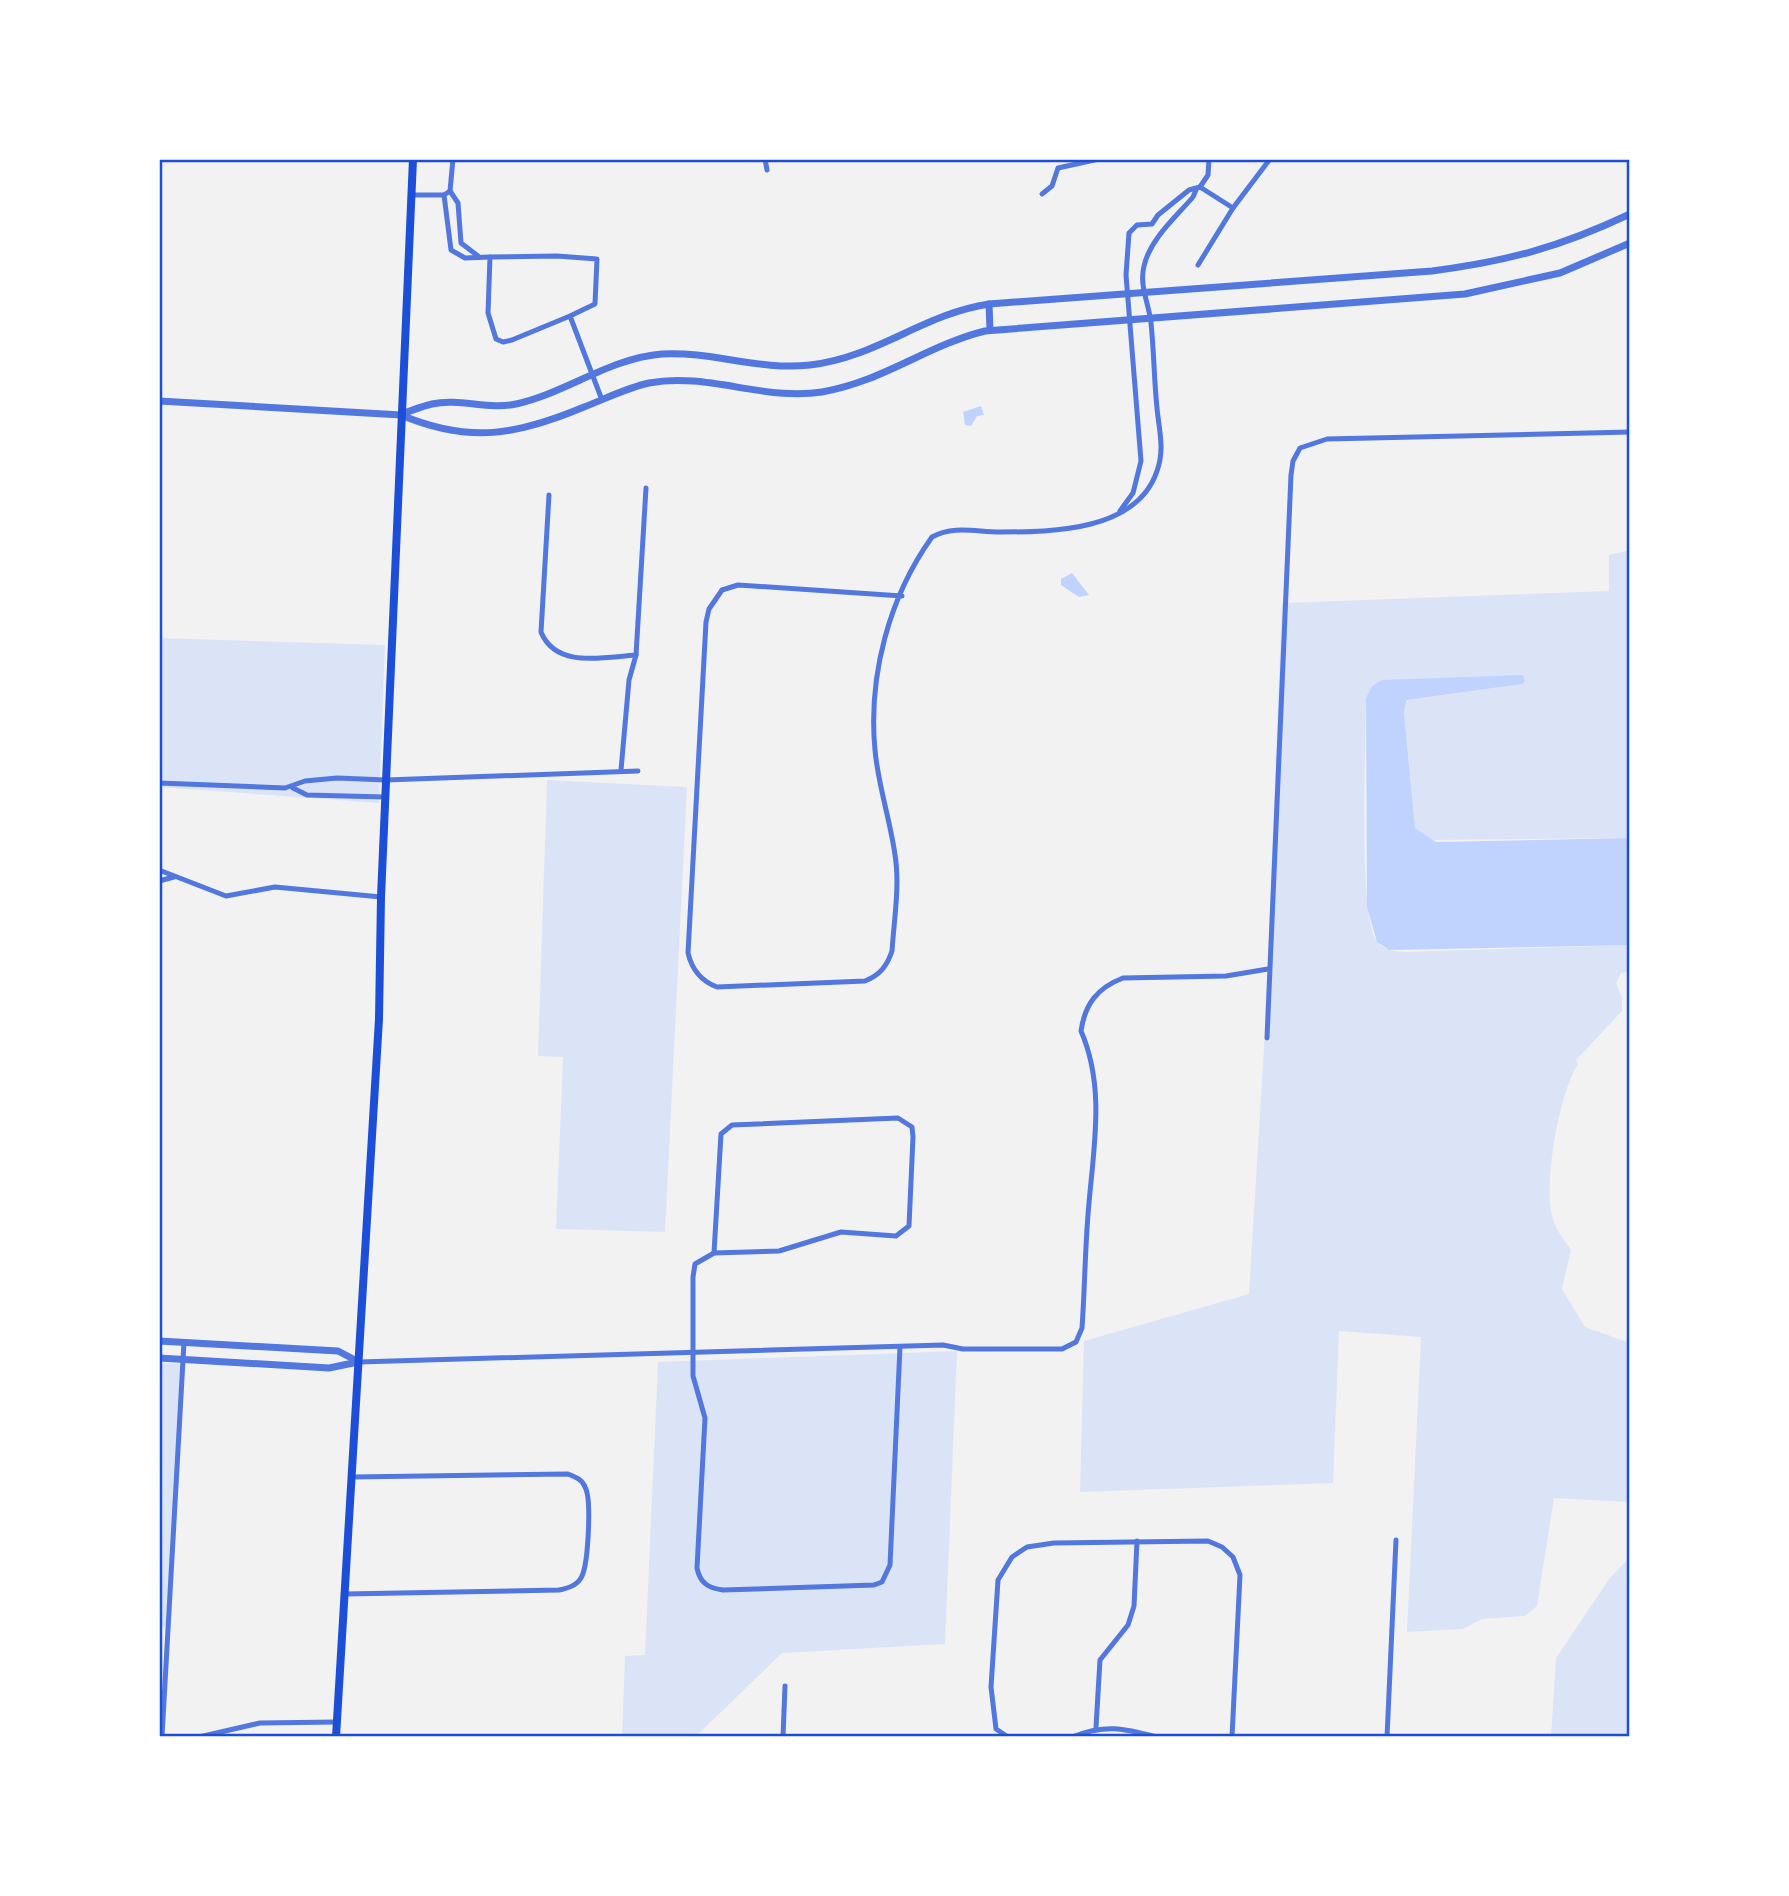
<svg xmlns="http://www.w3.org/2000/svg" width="1789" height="1896" viewBox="0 0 1789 1896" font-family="Overpass,sans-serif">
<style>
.green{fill:#dbe4f7}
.water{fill:#bfd3fe}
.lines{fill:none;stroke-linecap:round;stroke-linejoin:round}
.minor{stroke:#5277de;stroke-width:5}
.tertiary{stroke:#5277de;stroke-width:7}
.secondary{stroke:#1d4ed8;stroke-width:8}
.neatline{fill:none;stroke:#1d4ed8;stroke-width:2.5}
</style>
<rect width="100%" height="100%" fill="#f2f2f2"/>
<g class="green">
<path d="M1630 550V838L1431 840 1415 828 1404 712 1408 700 1522 684 1366 698C1366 743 1358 910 1376 940 1382 950 1393 951 1404 952L1630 945V971L1621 973 1616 983 1622 998V1011L1576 1060 1578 1064C1560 1090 1541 1190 1554 1222 1557 1231 1565 1241 1571 1250L1562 1289 1585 1327 1630 1343 1629 1502 1554 1498 1537 1606 1525 1616 1482 1619 1463 1629 1407 1632 1421 1337 1339 1331 1333 1483 1080 1492 1084 1341 1249 1294 1265 1031 1282 603 1609 591V555Z"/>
<polygon points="159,638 385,645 379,803 159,787"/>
<polygon points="547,780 687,787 665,1232 556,1229 563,1057 538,1056"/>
<polygon points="957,1351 945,1644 782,1653 695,1737 622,1737 625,1656 645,1655 658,1362"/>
<polygon points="159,1363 180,1364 169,1627 159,1626"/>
<polygon points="1630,1557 1630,1737 1551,1737 1556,1658 1610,1578"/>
</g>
<g class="water">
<polygon points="981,406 984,415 977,416 971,426 965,425 963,412"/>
<polygon points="1072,573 1089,595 1079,597 1061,585 1061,579"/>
<polygon points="1523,675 1525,681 1522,684 1407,700 1404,712 1415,828 1436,842 1630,838 1630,945 1389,950 1377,942 1367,907 1366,698 1372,686 1382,680"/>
</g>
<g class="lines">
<g class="minor">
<polyline points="765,159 767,170"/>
<polyline points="1200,187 1233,208"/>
<polyline points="450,191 458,203 461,243 478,256"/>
<polyline points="1042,194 1052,186 1058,168 1099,159"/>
<polyline points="411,195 444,195 450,191 453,159"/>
<polyline points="444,195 451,250 465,258 490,257"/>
<polyline points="1198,265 1233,208 1270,159"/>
<polyline points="570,316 512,340 503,342 496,339 488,313 490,257 557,256 597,259 595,304 570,316 602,400"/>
<path d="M549 495 541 632C556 669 604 657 636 655"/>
<polyline points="1120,511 1133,493 1141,461 1126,275 1129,233 1137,225 1152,224 1158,215 1189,190 1200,187 1208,175 1209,159"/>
<path d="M902 596 738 585 722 590 709 609 706 622 688 953C692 970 701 981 717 987L865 981C880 975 887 966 892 951 894 920 900 885 895 855 890 819 878 785 875 750 868 676 889 597 932 537 954 525 976 532 1000 532 1053 532 1137 531 1157 471 1165 449 1159 430 1157 408 1154 380 1154 351 1151 323 1149 304 1139 286 1144 266 1150 239 1176 217 1193 197L1196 190"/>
<polyline points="621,770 629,680 636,655 646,488"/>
<polyline points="159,783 285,788 305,781 337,778 386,780 638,771"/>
<polyline points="293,788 307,795 385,797"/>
<polyline points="159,870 226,896 275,887 381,897"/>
<polyline points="159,881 174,877"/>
<polyline points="1267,1038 1291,475 1293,461 1300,448 1327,439 1630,432"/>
<polygon points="898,1118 912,1127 913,1137 909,1226 896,1236 841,1232 779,1251 714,1253 721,1134 732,1125"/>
<path d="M714 1253 695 1264 693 1277V1376L705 1418 697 1568C700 1583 708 1588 723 1590L874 1585 882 1582 890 1565 900 1347"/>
<path d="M359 1362 943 1345 963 1349H1062L1076 1342 1082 1328C1085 1286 1085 1244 1089 1203 1094 1145 1105 1086 1081 1031 1085 1004 1097 988 1123 978L1226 976 1268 969"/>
<path d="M345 1594 559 1590C569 1588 578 1585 582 1576 588 1563 592 1499 585 1487 582 1479 575 1477 568 1474L352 1477"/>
<polyline points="1096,1727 1100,1660 1128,1625 1134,1606 1137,1541"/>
<polyline points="162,1737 184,1342"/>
<polyline points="199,1737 260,1723 337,1722"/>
<polyline points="783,1737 785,1686"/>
<polyline points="1008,1737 996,1729 991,1687 998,1580 1012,1557 1027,1547 1054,1543 1208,1541 1222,1547 1233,1557 1240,1575 1232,1737"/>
<path d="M1072 1737C1105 1724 1123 1728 1157 1737"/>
<polyline points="1387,1737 1396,1540"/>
</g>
<g class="tertiary">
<polyline points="989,304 990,330"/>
<path d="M159 401 401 415C470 444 517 435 584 407 605 399 626 388 649 383 707 372 763 401 822 392 882 382 928 345 985 331L1465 294 1560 273 1630 243"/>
<path d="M402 414C411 411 422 406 432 404 459 398 489 410 516 404 566 393 610 358 662 354 712 351 760 371 810 365 878 357 923 314 989 304L1432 271C1509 261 1560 247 1630 214"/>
<polyline points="159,1341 338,1351 359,1362"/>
<polyline points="159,1358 329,1368 358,1362"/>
</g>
<polyline class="secondary" points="336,1737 379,1019 381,897 413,159"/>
</g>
<rect width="1789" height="1896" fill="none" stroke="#ffffff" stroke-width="322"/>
<rect x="161" y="161" width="1467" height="1574" class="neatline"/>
</svg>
